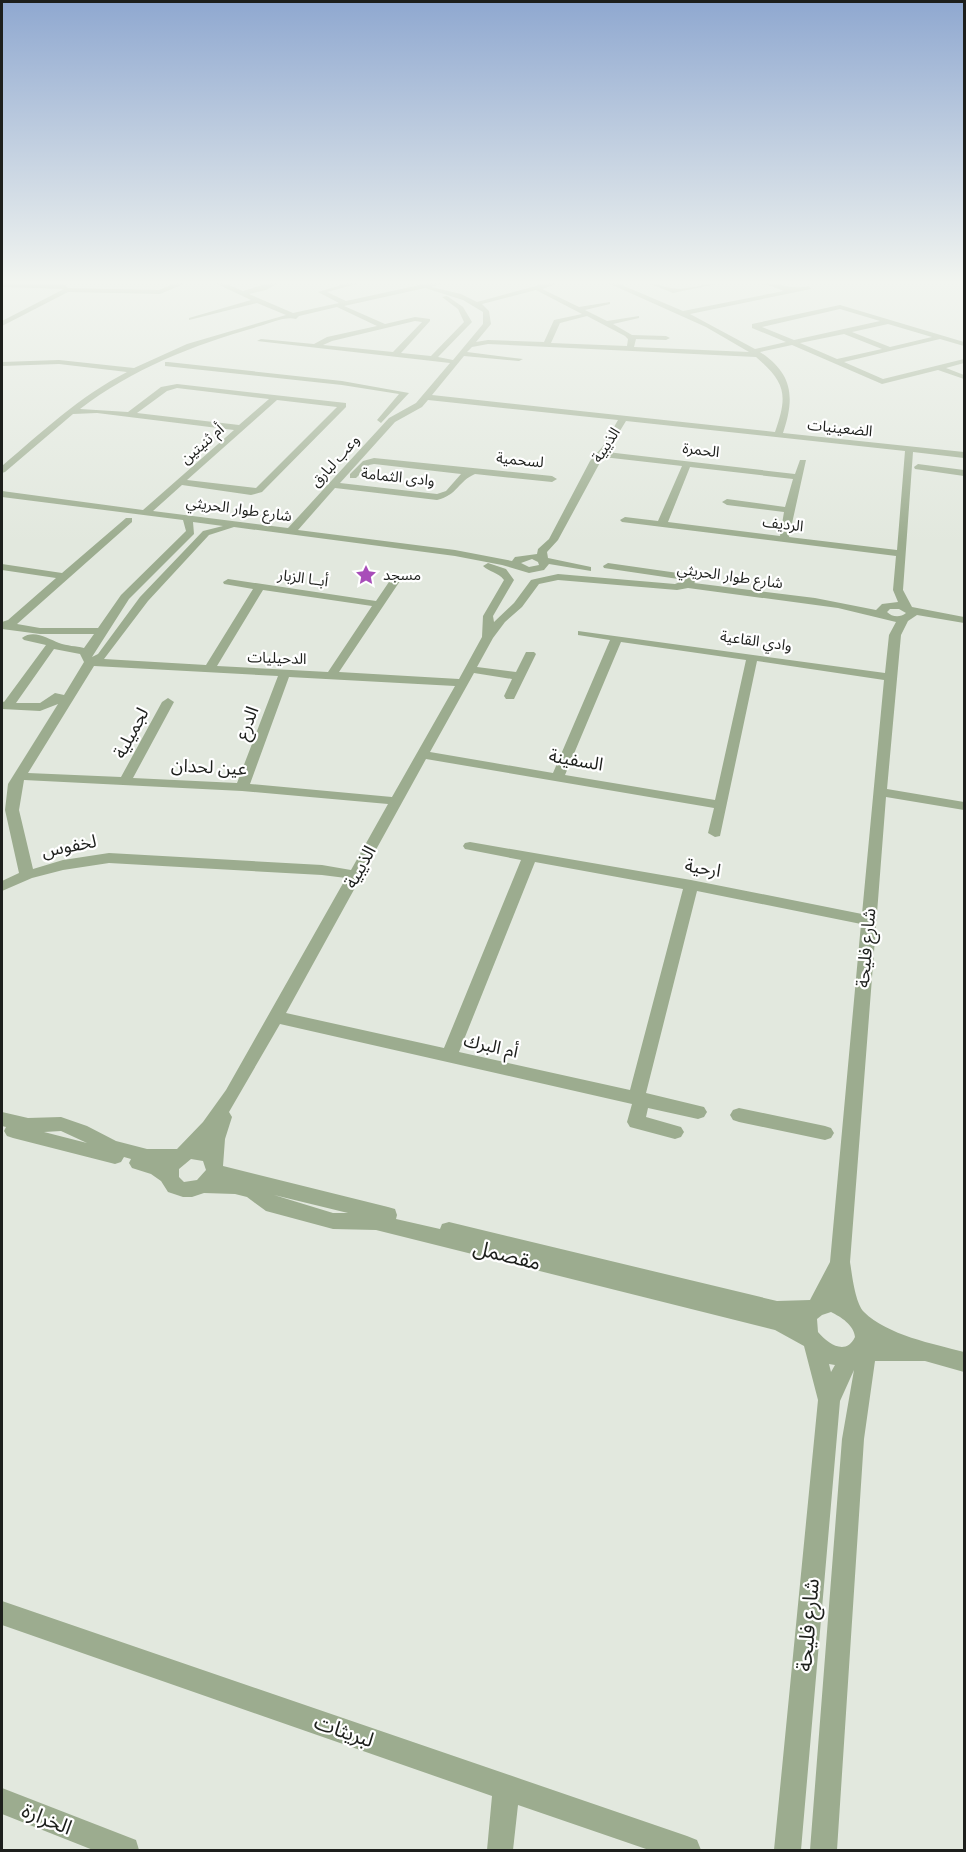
<svg xmlns="http://www.w3.org/2000/svg" width="966" height="1852" viewBox="0 0 966 1852" font-family="'Times New Roman','Noto Sans Arabic',serif">
<style>
.lines{fill:none;stroke-linecap:round;stroke-linejoin:round}
.minor{fill:#9cac8f;fill-rule:evenodd}
.labels{text-anchor:middle;stroke-width:4.5;stroke-linejoin:round;paint-order:stroke}
.far-street-label{font-size:15px;fill:#1d1f1c;stroke:#fff}
.far-poi-label{font-size:15px;fill:#1d1f1c;stroke:#fff;text-anchor:start}
.street-label{font-size:18px;fill:#1d1f1c;stroke:#fff}
.near-street-label{font-size:21px;fill:#1d1f1c;stroke:#fff}
</style>
<rect width="100%" height="100%" fill="#e2e8de"/>
<g class="lines">
<g class="minor">
<polygon points="2,283 65,285 68,288 159,290 176,283 186,283 160,294 68,292 2,326 2,321 64,289 2,287"/>
<path d="M215 283H224L243 291 269 283H278L266 290 249 294 293 313 339 303 318 292 348 283H360L327 292 346 301 429 283H443L431 287 461 294 477 302 547 283H559L542 289 579 307 610 302V304L585 310 607 321 639 316V318L613 324 632 335 666 336 670 338 666 340 636 339 634 347 749 352 706 327 608 283H617L683 311 784 291 763 283C783 283 787 290 809 286L811 289 690 314 755 349 786 342 752 328V324L840 305 964 342V346L940 339 844 362 883 379 964 359V363L946 368 964 375V379L938 370 882 384 792 345 760 352C793 374 795 397 783 433L964 452V458L913 452 903 590 912 607 964 617V623L917 615 908 621 901 635 887 789 964 802V810L886 797 850 1262C852 1274 855 1303 864 1312 887 1335 934 1344 964 1352V1372L925 1361H875L864 1439 837 1850H810L842 1439 854 1370 840 1401 801 1850H774L818 1400 804 1346 775 1330 376 1230 333 1229 266 1211 247 1197 235 1194 204 1193 192 1197H183L168 1192 161 1181 151 1174 132 1168 129 1163 131 1159 124 1157 121 1162 115 1164 13 1138 7 1136 4 1131 6 1127 2 1126V1112L28 1118 61 1117 87 1126 116 1141 147 1149H177L203 1122 226 1090 346 878 322 875 109 863 63 870 32 878 2 891V881L19 873 5 810 8 784 58 704 40 711 2 709V701L4 702 46 645 24 640 22 638C34 629 48 639 59 643 67 646 76 646 84 648L94 634H40L2 629V622L8 620 56 578 2 570V564L62 573 126 518H132V522L17 624 40 628H98L121 595 186 531 183 520 2 497V491L143 510 234 430 97 413 73 414 5 472 2 473V466C42 432 80 396 127 372L59 364 2 366V362L59 360 134 368 187 344 286 315 257 303 189 320V318L251 300ZM425 288 463 300 483 312V324L453 360 438 357 472 322 463 307 447 296 442 297 458 309 464 322 431 356 401 353 430 321V319L415 317 385 324 344 306ZM536 290 582 314 554 320 544 342 488 340 476 342 491 324 489 311 482 304ZM337 307 377 326 327 337 314 344 261 339 257 341 450 363 416 403 389 418 288 528 153 511 182 485 251 495 262 492 346 407V403L177 384 161 387 128 412 80 409C133 368 196 344 260 326 270 323 286 316 296 319L299 316ZM840 309 880 321 794 340 762 327ZM587 316 625 336 628 339 627 346 551 343 560 323ZM415 321 422 322 393 352 323 345 332 341ZM888 324 932 337 890 347 852 332ZM844 334 882 349 837 359 800 343ZM488 344 756 357C786 383 788 395 775 432L432 395 464 356 519 361 523 359 467 352 472 347ZM177 388 269 399 239 425 137 413 167 391ZM277 400 337 407 256 488 187 480ZM428 400 618 420 603 446 590 461 549 539 538 549 537 554 515 557 512 561 455 550 298 530 335 488 437 500C458 495 458 481 475 474L552 482 557 479 552 476 374 458 363 461 350 474V478H356L369 465 374 464 461 474 446 491 437 494 340 483 395 422 422 407ZM626 421 905 451 897 550 789 537 806 460H800L795 474 607 452ZM603 457 682 466 658 521 625 517 620 520 622 522 896 556 893 590 898 602 882 604 876 610 815 598 694 583 700 578 699 576 608 563 603 566 604 568 685 580 675 584 558 574 535 579 531 580 514 603 494 622 493 616 514 580 506 569 488 563 483 566C489 572 498 572 504 580L483 616 482 637 459 679 339 672 400 581 399 579H391L376 601 228 579 223 582 224 584 253 589 206 665 104 659 148 601 209 535 234 527 455 556 502 565 529 573 544 570 549 564 591 571V567L548 558 547 552 558 540ZM690 467 793 479 785 507 727 499 722 502 727 505 784 512 780 536 668 522ZM193 522 223 526 203 531 140 597 98 654 92 657 129 599 194 534ZM532 559 538 562 539 565 529 567 521 563ZM558 580 677 590 688 588 838 608 896 622 889 635 885 673 578 631V635L610 640 553 773 430 752 474 673 512 679 504 696 506 699H514L536 654 534 652H526L516 672 477 667 493 638 505 622 522 607 539 584ZM263 590 372 606 328 672 217 666ZM890 609H899L906 613C900 618 892 617 887 612ZM621 642 746 660 715 800 565 775ZM54 649 80 654 84 662 64 695 55 693 40 703H16ZM757 661 884 680 862 914 691 880 470 842 465 843 463 846 465 849 521 860 444 1048 286 1013 426 759 714 808 708 833 715 837 720 836ZM94 666 278 676 237 783 133 778 174 702 168 698 162 702 121 777 28 773ZM289 677 455 686 392 797 250 784ZM24 780 242 791 388 804 351 870 322 865 109 853 63 860 33 869 19 810ZM535 862 683 889 630 1090 459 1052ZM697 891 861 924 830 1262 810 1300 777 1301 449 1222 442 1224 440 1229 396 1219 397 1215 395 1209 388 1207 223 1166 225 1139 232 1117 229 1112 280 1024 632 1104 627 1122 630 1127 675 1139 681 1137 684 1132 681 1127 646 1117 648 1108 698 1119 704 1117 707 1112 704 1107 646 1093ZM61 1131 87 1143 44 1132ZM191 1159 203 1161 206 1170 197 1180 184 1182 179 1177V1169ZM274 1195 348 1213H333ZM831 1312C841 1317 854 1325 855 1337 846 1356 828 1344 818 1332L817 1319 822 1315ZM829 1364 835 1365 831 1372Z"/>
<path d="M648 283C657 283 663 287 672 288 684 291 707 283 721 283L673 293Z"/>
<polygon points="168,362 342,381 409,393 381,423 377,420 399,394 342,385 165,366 165,362"/>
<polygon points="918,464 964,470 964,476 915,469 914,467"/>
<polygon points="739,1108 825,1126 831,1128 834,1133 831,1138 825,1140 739,1122 733,1120 730,1115 733,1110"/>
<polygon points="2,1601 687,1836 697,1840 701,1850 649,1850 518,1805 513,1850 487,1850 492,1796 2,1625"/>
<polygon points="2,1788 136,1840 139,1850 93,1850 2,1814"/>
</g>
</g>
<linearGradient id="sky" x2="0" y2="1"><stop stop-color="#8fa8d0"/><stop offset="0.52" stop-color="#f2f5f0"/><stop offset="1" stop-color="#f2f5f0" stop-opacity="0"/></linearGradient>
<rect width="966" height="543" fill="url(#sky)"/>
<defs>
<symbol id="sight-bare" viewBox="-9 -9 18 18"><path d="M0-6L1.8-2.2L6-1.7L2.9 1.2L3.7 5.4L0 3.3L-3.7 5.4L-2.9 1.2L-6-1.7L-1.8-2.2Z" fill="#a84db9" stroke="#fff" stroke-width="2.5" paint-order="stroke"/></symbol>
</defs>
<g fill-rule="evenodd">
<use href="#sight-bare" x="351" y="560" width="30" height="30"/>
</g>
<g class="labels">
<g class="far-street-label">
<text transform="translate(840 428) rotate(6)" y="5">الضعينيات</text>
<text transform="translate(202 444) rotate(-41)" y="5">أم ثنيتين</text>
<text transform="translate(606 445) rotate(-57)" y="5">الذيبية</text>
<text transform="translate(701 450) rotate(7)" y="5">الحمرة</text>
<text transform="translate(520 460) rotate(6)" y="5">لسحمية</text>
<text transform="translate(335 461) rotate(-48)" y="5">وعب لبارق</text>
<text transform="translate(398 477) rotate(6)" y="5">وادى الثمامة</text>
<text transform="translate(239 509) rotate(8)" y="5">شارع طوار الحريثي</text>
<text transform="translate(783 524) rotate(7)" y="5">الرديف</text>
<text transform="translate(730 576) rotate(8)" y="5">شارع طوار الحريثي</text>
<text transform="translate(303 578) rotate(8)" y="5">أبــا الزبار</text>
<text transform="translate(756 641) rotate(8)" y="5">وادي القاعية</text>
<text transform="translate(277 658) rotate(2)" y="5">الدحيليات</text>
</g>
<g class="far-poi-label">
<text x="383" y="580">مسجد</text>
</g>
<g class="street-label">
<text transform="translate(247 723) rotate(-69)" y="6">الدرع</text>
<text transform="translate(131 733) rotate(-62)" y="6">لجميلية</text>
<text transform="translate(576 760) rotate(10)" y="6">السفينة</text>
<text transform="translate(209 767) rotate(3)" y="6">عين لحدان</text>
<text transform="translate(69 846) rotate(-11)" y="6">لخفوس</text>
<text transform="translate(360 867) rotate(-61)" y="6">الذيبية</text>
<text transform="translate(703 868) rotate(10)" y="6">ارحية</text>
<text transform="translate(866 948) rotate(-85)" y="6">شارع فليحة</text>
<text transform="translate(491 1046) rotate(13)" y="6">أم البرك</text>
</g>
<g class="near-street-label">
<text transform="translate(507 1255) rotate(14)" y="7">مقصمل</text>
<text transform="translate(808 1625) rotate(-85)" y="7">شارع فليحة</text>
<text transform="translate(344 1731) rotate(19)" y="7">لبريثات</text>
<text transform="translate(47 1819) rotate(22)" y="7">الخرارة</text>
</g>
</g>
<rect width="966" height="1852" fill="none" stroke="#1d1f1c" stroke-width="6"/>
</svg>
